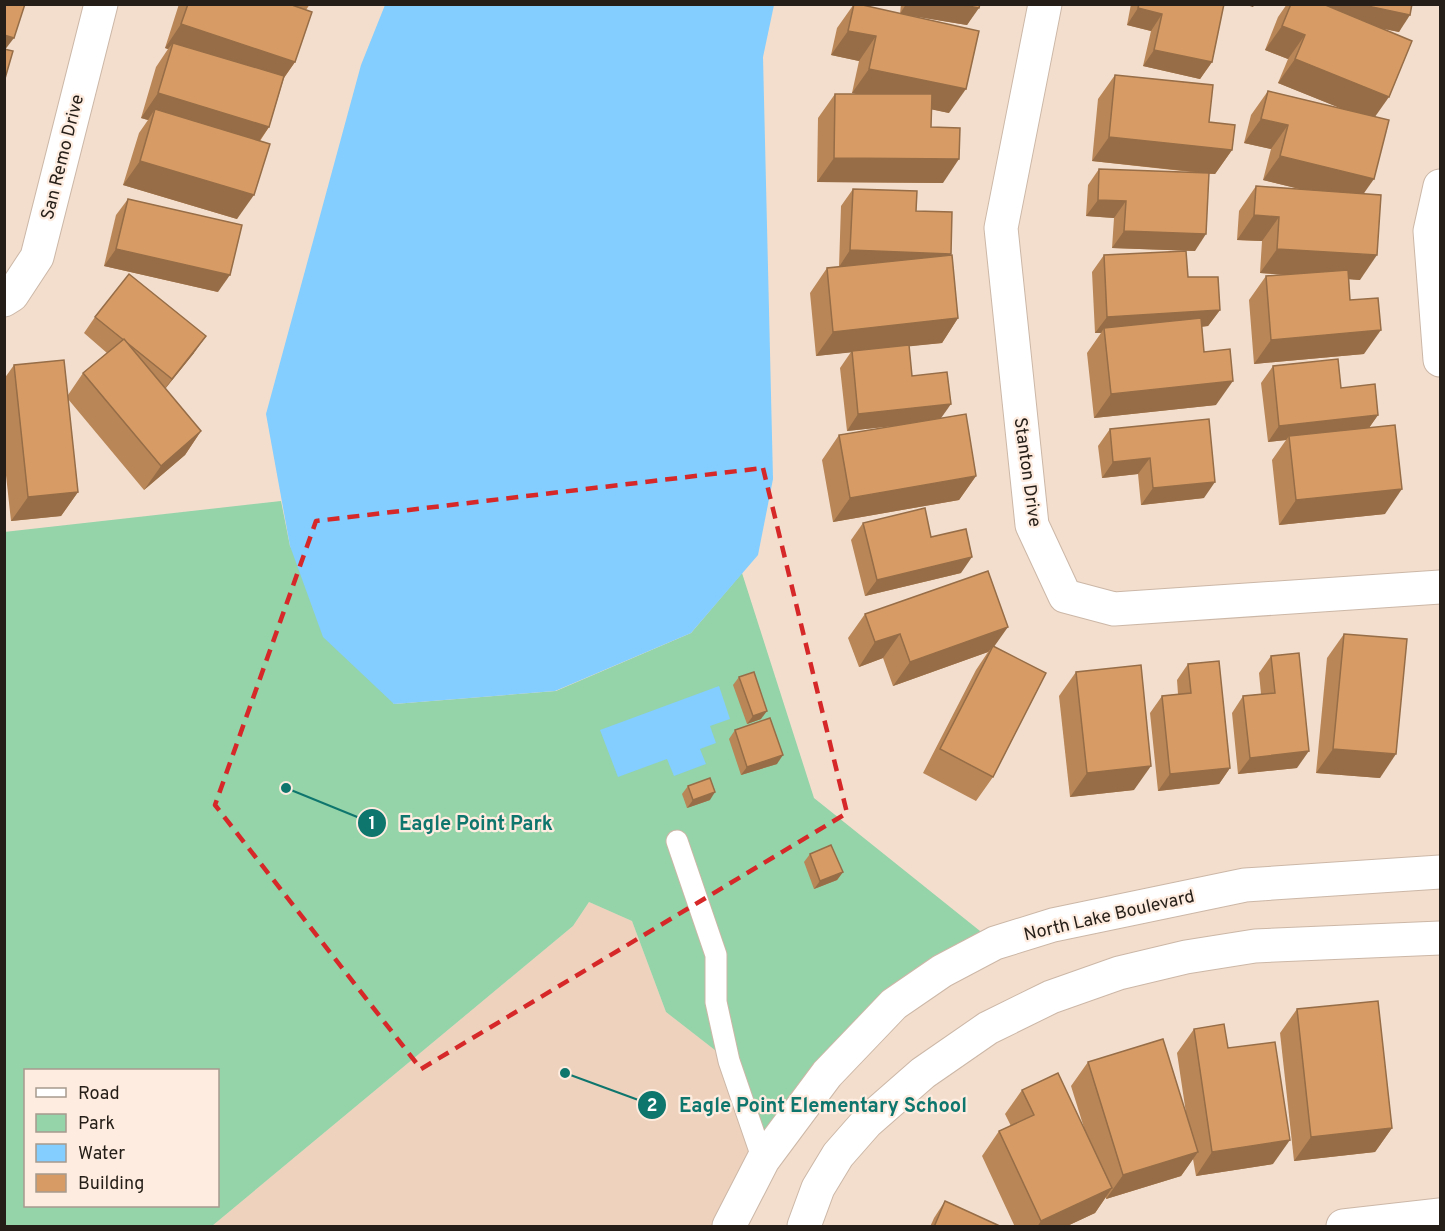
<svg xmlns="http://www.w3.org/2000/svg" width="1445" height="1231" viewBox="0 0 1445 1231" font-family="Overpass,sans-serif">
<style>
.built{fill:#eed2bd}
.green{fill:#95d3a9;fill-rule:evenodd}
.water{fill:#83cefe}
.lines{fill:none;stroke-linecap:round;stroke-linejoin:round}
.service-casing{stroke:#ccb7a7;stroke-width:23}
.minor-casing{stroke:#ccb7a7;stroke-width:35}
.service{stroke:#fff;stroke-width:21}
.minor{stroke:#fff;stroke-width:33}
.wall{fill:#b98657}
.shaded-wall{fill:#966d47}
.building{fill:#d79c65;stroke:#966d47;stroke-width:1.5}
.marked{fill:none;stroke:#d62828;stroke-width:4.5;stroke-dasharray:12 8;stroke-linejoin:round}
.labels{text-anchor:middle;stroke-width:4.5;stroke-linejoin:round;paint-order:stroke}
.street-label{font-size:18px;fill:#251e18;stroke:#fdecdf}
.leader{fill:none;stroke:#0f766e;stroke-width:2}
.callout-dot{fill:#0f766e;stroke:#fdecdf;stroke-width:2}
.mark-label{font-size:18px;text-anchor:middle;font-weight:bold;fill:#fff}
.callout-label{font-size:20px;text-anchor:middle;font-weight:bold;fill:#0f766e;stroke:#fdecdf;stroke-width:4.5;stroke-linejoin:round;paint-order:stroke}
</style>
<rect width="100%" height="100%" fill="#f3decd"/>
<polygon class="built" points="589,902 632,921 666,1012 729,1061 763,1160 729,1226 212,1226 573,926"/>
<path class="green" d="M281 501 290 546 394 704 556 691 691 633 742 573 814 798 995 943 942 971 763 1160 729 1061 666 1012 632 921 589 902 573 926 212 1226H5L4 532ZM26 1070H218V1206H26Z"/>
<g class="water">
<polygon points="385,5 774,5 763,57 773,479 758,555 691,633 555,691 394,704 323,637 290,546 266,414 361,65"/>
<polygon points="719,686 730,719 710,726 716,743 700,749 706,764 674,776 667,759 618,777 600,730"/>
</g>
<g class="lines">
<defs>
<polyline id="service" points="677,841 716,955 716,1002 729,1061 763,1160"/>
<g id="minor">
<polyline points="1045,4 1001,228 1032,525 1065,596 1114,609 1440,587"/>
<polyline points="1440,186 1430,231 1440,360"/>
<polyline points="4,300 12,295 37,257 101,4"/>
<polyline points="729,1226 763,1160 827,1074 894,1004 942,971 995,943 1053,925 1245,885 1440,872"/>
<polyline points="804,1226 818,1188 838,1155 867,1122 923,1073 988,1028 1051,997 1119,973 1186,957 1255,946 1440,938"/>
<polyline points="1343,1226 1440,1215"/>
</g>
</defs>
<use href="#service" class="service-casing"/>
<use href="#minor" class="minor-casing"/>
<use href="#service" class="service"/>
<use href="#minor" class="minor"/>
</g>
<g class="wall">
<polygon points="179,4 310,4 306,10 295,62 284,78 269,127 260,141 237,219 123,185 139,133 148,120 141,118 156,67 168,49 165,48"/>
<polygon points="854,4 900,14 901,4 980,4 967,25 907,15 949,113 931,109 931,127 943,183 817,182 818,118 835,94 857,94 852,93 859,61 831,55 837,28"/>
<polygon points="1131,4 1224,4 1212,62 1200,79 1143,66 1151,31 1127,25"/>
<polygon points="1287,4 1412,4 1399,32 1380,28 1375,117 1364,194 1360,280 1349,279 1350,300 1364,354 1254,364 1249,300 1266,276 1286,275 1260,273 1262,241 1237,240 1239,211 1256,186 1300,189 1263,180 1271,149 1244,143 1251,115 1268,91 1343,109 1278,83 1288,59 1265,50 1278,17"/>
<polygon points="1115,75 1209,122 1232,150 1215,174 1209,174 1195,251 1112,248 1114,218 1086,216 1088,185 1099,169 1200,173 1092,161 1098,99"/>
<polygon points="853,189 916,211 949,255 958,318 942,343 909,346 912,376 941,418 976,476 959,500 833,522 822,460 839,435 903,425 847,431 840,368 851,352 816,356 810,293 827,268 839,267 841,206"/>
<polygon points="128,199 218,292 104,266 116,215"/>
<polygon points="1104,255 1188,277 1220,310 1208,326 1202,327 1204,352 1216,405 1094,418 1087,353 1101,333 1095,333 1092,272"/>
<polygon points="95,317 194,353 165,389 201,431 185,455 144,490 68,399 78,492 61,516 11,521 4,457 4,379 14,365 68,395 83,373 107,353 84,333"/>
<polygon points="1273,366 1341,388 1378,415 1369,428 1385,514 1279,525 1272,460 1286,440 1268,442 1261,383"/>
<polygon points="1110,429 1204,498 1141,505 1138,474 1102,478 1098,446"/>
<polygon points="863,523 931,537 961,573 865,596 851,540"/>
<polygon points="865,614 994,647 993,777 976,801 923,773 976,670 988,652 893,686 883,658 859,667 848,638"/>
<polygon points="1344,634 1380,778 1316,773 1327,658"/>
<polygon points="1271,656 1297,768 1238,774 1232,713 1243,696 1261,694 1259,673"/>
<polygon points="1188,664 1230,768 1219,784 1158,791 1150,713 1162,696 1178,694 1177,680"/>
<polygon points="1076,672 1134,790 1070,797 1059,696"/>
<polygon points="739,677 761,719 747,724 733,685"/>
<polygon points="735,730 777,764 741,775 729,739"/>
<polygon points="688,786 710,800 687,808 682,794"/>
<polygon points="810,854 843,872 837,880 814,889 804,862"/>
<polygon points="1297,1009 1392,1128 1375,1152 1294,1161 1280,1033"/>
<polygon points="1194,1029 1228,1048 1273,1164 1196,1176 1193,1159 1181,1176 1106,1199 1106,1197 1095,1213 1065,1227 1015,1227 982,1156 999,1131 1011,1126 1005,1114 1022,1090 1085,1131 1071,1086 1088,1062 1186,1113 1177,1053"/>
<polygon points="945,1201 1002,1227 930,1227 934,1218"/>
</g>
<g class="shaded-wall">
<polygon points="906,4 957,4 979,8 967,25 900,14"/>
<polygon points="1243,4 1255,4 1253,7"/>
<polygon points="1296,4 1358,4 1410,15 1399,32 1292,10"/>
<polygon points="1138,8 1162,14 1151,31 1127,25"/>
<polygon points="181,24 295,62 278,86 173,43 168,49 165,48"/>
<polygon points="1282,26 1305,35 1288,59 1265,50"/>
<polygon points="848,31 876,36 859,61 831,55"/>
<polygon points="4,35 14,38 4,51"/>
<polygon points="1154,50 1212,62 1200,79 1143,66"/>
<polygon points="1295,59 1389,97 1372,121 1278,83"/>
<polygon points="869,69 966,89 949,113 852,93"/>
<polygon points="158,93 269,127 252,151 155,109 148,120 141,118"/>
<polygon points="1261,119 1288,125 1271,149 1244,143"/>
<polygon points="1109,137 1232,150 1215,174 1092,161"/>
<polygon points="1280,156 1374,179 1357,203 1263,180"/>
<polygon points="834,158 959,159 943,183 817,182"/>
<polygon points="140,161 254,195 237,219 123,185"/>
<polygon points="1098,200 1126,201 1114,218 1086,216"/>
<polygon points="1254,215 1279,217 1262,241 1237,240"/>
<polygon points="1124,231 1206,234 1195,251 1112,248"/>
<polygon points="116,249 230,275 218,292 104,266"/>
<polygon points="1277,249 1377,255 1360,280 1260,273"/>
<polygon points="850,250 951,254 939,270 839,267"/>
<polygon points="1220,310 1208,326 1104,333 1104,328 1101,333 1095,333 1107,317"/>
<polygon points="958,318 942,343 816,356 833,332"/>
<polygon points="1381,330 1364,354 1254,364 1271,340"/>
<polygon points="206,336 194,353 160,395 172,379"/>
<polygon points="1233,381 1216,405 1094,418 1111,394"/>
<polygon points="951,404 939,421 847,431 858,414"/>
<polygon points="1378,415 1366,432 1289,436 1286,440 1268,442 1279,426"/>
<polygon points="201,431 185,455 144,490 161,466"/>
<polygon points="1150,458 1138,474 1102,478 1113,462"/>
<polygon points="976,476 959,500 833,522 850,498"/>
<polygon points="1215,482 1204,498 1141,505 1153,488"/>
<polygon points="1402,489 1385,514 1279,525 1296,500"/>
<polygon points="78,492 61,516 11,521 28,497"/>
<polygon points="972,557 961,573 865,596 877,580"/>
<polygon points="1008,627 991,651 993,646 988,652 893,686 910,662"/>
<polygon points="900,634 883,658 859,667 875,642"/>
<polygon points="767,711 761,719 747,724 753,716"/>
<polygon points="1333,749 1396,754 1380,778 1316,773"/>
<polygon points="1309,751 1297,768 1238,774 1250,758"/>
<polygon points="783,755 777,764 741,775 747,767"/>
<polygon points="1151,766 1134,790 1070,797 1087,773"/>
<polygon points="1230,768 1219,784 1158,791 1170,774"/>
<polygon points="715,792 710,800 687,808 693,800"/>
<polygon points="843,872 837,880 814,889 820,881"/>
<polygon points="1392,1128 1375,1152 1294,1161 1311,1137"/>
<polygon points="1290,1140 1273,1164 1196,1176 1212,1152"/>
<polygon points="1198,1152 1181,1176 1106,1199 1123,1175"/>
<polygon points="1112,1188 1095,1213 1065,1227 1037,1227 1041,1221"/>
</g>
<g class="building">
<polygon points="4,4 25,4 14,38 4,35"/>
<polygon points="188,4 289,4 312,12 295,62 181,24"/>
<polygon points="854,4 858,4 979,31 966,89 869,69 876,36 848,31"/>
<polygon points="957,4 980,4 979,8"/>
<polygon points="1139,4 1224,4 1212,62 1154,50 1162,14 1138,8"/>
<polygon points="1291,4 1323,4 1412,41 1389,97 1295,59 1305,35 1282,26"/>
<polygon points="1358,4 1412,4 1410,15"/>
<polygon points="173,43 284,76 269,127 158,93"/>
<polygon points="4,49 13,51 4,82"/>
<polygon points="1115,75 1213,85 1209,122 1235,125 1232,150 1109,137"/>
<polygon points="1268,91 1389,120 1374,179 1280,156 1288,125 1261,119"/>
<polygon points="835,94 932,94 931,127 960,128 959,159 834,158"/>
<polygon points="155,109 270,144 254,195 140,161"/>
<polygon points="1099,169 1209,173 1206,234 1124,231 1126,201 1098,200"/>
<polygon points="1256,186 1381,195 1377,255 1277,249 1279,217 1254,215"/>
<polygon points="853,189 917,191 916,211 952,212 951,254 850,250"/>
<polygon points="128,199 242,225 230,275 116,249"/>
<polygon points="1186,251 1188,277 1218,277 1220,310 1107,317 1104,255"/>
<polygon points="952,255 958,318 833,332 827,268"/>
<polygon points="1348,270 1350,300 1378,298 1381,330 1271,340 1266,276"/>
<polygon points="129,274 206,336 172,379 95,317"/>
<polygon points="1201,318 1204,352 1230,349 1233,381 1111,394 1104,328"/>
<polygon points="124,339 201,431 161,466 83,373"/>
<polygon points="909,345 912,376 947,372 951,404 858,414 852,351"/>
<polygon points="1338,359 1341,388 1375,384 1378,415 1279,426 1273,366"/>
<polygon points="64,360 78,492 28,497 14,365"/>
<polygon points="966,414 976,476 850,498 839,435"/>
<polygon points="1209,419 1215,482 1153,488 1150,458 1113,462 1110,429"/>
<polygon points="1395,425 1402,489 1296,500 1289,436"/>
<polygon points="925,508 931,537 966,529 972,557 877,580 863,523"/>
<polygon points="988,571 1008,627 910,662 900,634 875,642 865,614"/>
<polygon points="1344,634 1407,639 1396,754 1333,749"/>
<polygon points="993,646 1046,673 993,777 940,749"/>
<polygon points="1299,653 1309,751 1250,758 1243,696 1275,693 1271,656"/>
<polygon points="1219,661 1230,768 1170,774 1162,696 1191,693 1188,664"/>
<polygon points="1141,665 1151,766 1087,773 1076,672"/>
<polygon points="754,672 767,711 753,716 739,677"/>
<polygon points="770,718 783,755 747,767 735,730"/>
<polygon points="710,778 715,792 693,800 688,786"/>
<polygon points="831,845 843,872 820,881 810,854"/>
<polygon points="1378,1001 1392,1128 1311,1137 1297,1009"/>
<polygon points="1224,1024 1228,1048 1275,1042 1290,1140 1212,1152 1194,1029"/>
<polygon points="1163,1039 1198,1152 1123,1175 1088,1062"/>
<polygon points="1058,1073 1112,1188 1041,1221 999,1131 1034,1115 1022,1090"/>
<polygon points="945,1201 1002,1227 934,1227"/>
</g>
<path class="marked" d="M763 468 847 813 421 1069 215 805 316 521Z"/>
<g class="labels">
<g class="street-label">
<text transform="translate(62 157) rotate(-76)" y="6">San Remo Drive</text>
<text transform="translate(1028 472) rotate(82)" y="6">Stanton Drive</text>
<text transform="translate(1109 915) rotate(-13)" y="6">North Lake Boulevard</text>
</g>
</g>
<path class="leader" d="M286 788L372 823M565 1073L652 1105"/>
<g class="callout-dot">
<circle cx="286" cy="788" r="6"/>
<circle cx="565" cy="1073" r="6"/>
<circle cx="372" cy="823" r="15"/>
<circle cx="652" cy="1105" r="15"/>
</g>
<g class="mark-label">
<text x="372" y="829">1</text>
<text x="652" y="1111">2</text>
</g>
<g class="callout-label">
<text x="476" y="830">Eagle Point Park</text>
<text x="823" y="1112">Eagle Point Elementary School</text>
</g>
<rect width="1445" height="1231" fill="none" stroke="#251e18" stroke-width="12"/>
<rect x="24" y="1069" width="195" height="138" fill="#fdecdf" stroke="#a79a8f" stroke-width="1.5"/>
<rect x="36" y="1088" width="30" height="9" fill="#ffffff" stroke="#a79a8f" stroke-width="1.5"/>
<text x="78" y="1099" font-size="18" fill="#251e18">Road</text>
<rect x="36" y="1114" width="30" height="18" fill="#95d3a9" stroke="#a79a8f" stroke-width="1.5"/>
<text x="78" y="1129" font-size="18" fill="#251e18">Park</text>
<rect x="36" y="1144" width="30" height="18" fill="#83cefe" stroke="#a79a8f" stroke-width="1.5"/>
<text x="78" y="1159" font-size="18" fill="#251e18">Water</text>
<rect x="36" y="1174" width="30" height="18" fill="#d79c65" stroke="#a79a8f" stroke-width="1.5"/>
<text x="78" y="1189" font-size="18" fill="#251e18">Building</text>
</svg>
